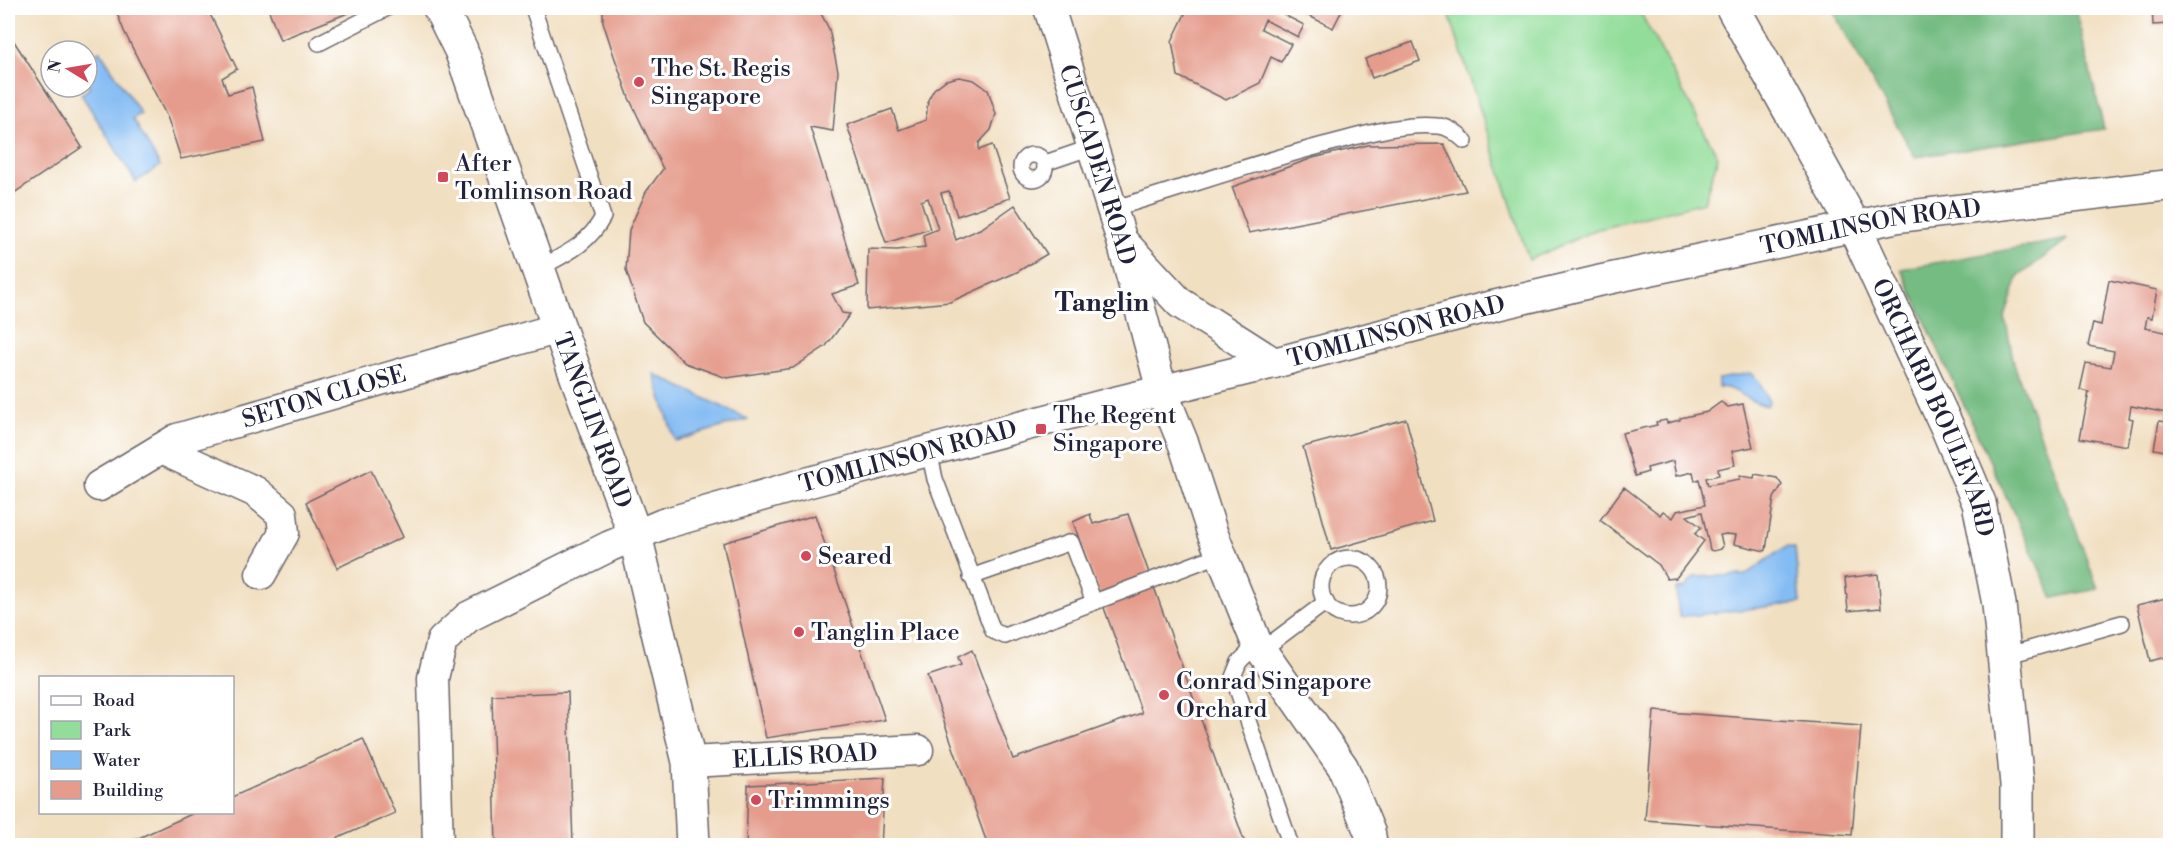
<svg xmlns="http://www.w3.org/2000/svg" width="2178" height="853" viewBox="0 0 2178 853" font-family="'Libre Bodoni',serif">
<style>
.green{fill:#92dd9a;stroke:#5a806a;stroke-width:1.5}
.forest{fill:#75bc82;stroke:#4c6f5e;stroke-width:1.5}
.water{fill:#83bbf3;stroke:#526e97;stroke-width:1.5}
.building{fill:#e59c8c}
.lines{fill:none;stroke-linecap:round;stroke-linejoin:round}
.lane-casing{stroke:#6a646a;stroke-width:18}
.street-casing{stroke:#6a646a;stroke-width:33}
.primary-casing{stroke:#6a646a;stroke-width:36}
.lane{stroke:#fff;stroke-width:15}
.street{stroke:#fff;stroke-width:30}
.primary{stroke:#fff;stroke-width:33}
.poi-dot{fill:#d1495b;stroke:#fff;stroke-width:2}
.labels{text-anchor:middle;stroke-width:6;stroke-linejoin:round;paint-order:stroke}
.poi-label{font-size:24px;fill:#22223b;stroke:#fff;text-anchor:start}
.street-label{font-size:24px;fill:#22223b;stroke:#fff}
.neighbourhood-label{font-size:26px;font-weight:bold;fill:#22223b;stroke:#fff}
</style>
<rect width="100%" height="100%" fill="#fff"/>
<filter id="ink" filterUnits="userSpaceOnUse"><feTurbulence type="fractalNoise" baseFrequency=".0167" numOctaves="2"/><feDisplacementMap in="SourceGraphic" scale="12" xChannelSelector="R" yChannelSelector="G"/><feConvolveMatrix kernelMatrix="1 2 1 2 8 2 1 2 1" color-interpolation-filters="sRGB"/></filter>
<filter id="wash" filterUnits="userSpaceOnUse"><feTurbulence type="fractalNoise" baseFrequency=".008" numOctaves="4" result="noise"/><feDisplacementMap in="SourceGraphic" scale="24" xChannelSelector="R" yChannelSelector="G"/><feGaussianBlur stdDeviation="1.35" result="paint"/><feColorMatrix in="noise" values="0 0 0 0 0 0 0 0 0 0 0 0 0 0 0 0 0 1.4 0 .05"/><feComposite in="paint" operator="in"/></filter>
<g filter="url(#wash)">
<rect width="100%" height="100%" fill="#f1dfc1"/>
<polygon class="green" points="1447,8 1638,8 1718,157 1704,202 1595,230 1529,260"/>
<g class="forest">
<polygon points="1831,8 2075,8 2104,129 1915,157"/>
<polygon points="2068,239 2018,277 2005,317 2014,364 2098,589 2053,598 1901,269"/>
</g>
<g class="water">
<polygon points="100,51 141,114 133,118 160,166 136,182 81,94 90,88 87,82 87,58"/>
<path d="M1750 373 1759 381 1769 402 1767 406C1749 404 1736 386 1718 387V379Z"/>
<polygon points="654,374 748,419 675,441"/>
<polygon points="1787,546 1795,548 1800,603 1679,617 1676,589 1685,588 1694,577 1745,575"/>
</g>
<g id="blocks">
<g class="building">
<polygon points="115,8 207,8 237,69 222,78 228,94 252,87 265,142 181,159 168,119 124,31"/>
<polygon points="268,8 352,8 353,11 280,40"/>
<polygon points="603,8 818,8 829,29 838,71 833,131 810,127 859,285 832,294 842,313 850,314 826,346 793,368 727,378 685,363 643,322 626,270 629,230 646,192 663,169 629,98 614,56 603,22"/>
<polygon points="1173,8 1271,8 1304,25 1298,37 1265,20 1261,29 1291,44 1281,62 1271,57 1260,83 1226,100 1178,76 1172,41 1185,14"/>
<polygon points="1293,8 1343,8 1333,28"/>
<polygon points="2152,8 2170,8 2170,24 2153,25"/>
<polygon points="8,32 82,147 8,197"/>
<polygon points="1413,42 1420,61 1372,78 1365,59"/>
<polygon points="959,77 974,80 988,90 996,114 991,130 979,143 979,150 992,145 1010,198 957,216 949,191 941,193 956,240 982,228 1015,205 1047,254 1017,272 950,302 867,310 868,249 897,250 925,247 923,235 938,229 928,198 921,201 930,229 886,243 847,125 892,109 899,130 926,120 928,100 934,89 946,80"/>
<polygon points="1444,144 1466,191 1249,233 1232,187 1313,158 1368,145"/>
<polygon points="2109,280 2157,290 2152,318 2147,317 2145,328 2170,333 2170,452 2154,449 2159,421 2166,422 2167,413 2131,406 2129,418 2133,419 2128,446 2080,438 2089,392 2080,390 2086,363 2111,367 2114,351 2088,346 2093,323 2101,325"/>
<polygon points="1721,402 1728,407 1743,404 1753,447 1732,451 1735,465 1718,469 1719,475 1706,478 1708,485 1740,479 1740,476 1754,478 1755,474 1777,478 1782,485 1774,498 1766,550 1765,551 1734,544 1736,535 1726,534 1720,535 1723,546 1721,549 1713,551 1710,550 1702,512 1687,516 1701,527 1695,534 1704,541 1676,578 1667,579 1659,565 1600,520 1624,487 1660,515 1663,511 1673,518 1677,511 1705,505 1699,479 1695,481 1693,472 1676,476 1673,461 1647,468 1648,472 1635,476 1622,433 1657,425 1656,422 1666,420 1667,423 1680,420 1680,418 1707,412"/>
<polygon points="1406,419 1433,521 1331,550 1303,447"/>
<polygon points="371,470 403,537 337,568 306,502"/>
<polygon points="1090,514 1093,524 1128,514 1246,846 988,846 928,676 961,665 958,657 972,650 1013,759 1142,713 1073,522"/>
<polygon points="815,515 885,720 766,738 723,543"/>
<polygon points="1878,574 1881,608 1848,611 1845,578"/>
<polygon points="2170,597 2170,656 2150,661 2137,605"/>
<polygon points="568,692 573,846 496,846 492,695"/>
<polygon points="1654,711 1861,726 1852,835 1645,820"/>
<polygon points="363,739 395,813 320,846 121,846 196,812 232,812 232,797"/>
<polygon points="885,778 881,846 746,846 748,785"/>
</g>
</g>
</g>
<g filter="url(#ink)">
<use href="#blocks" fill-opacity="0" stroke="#6a646a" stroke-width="1.5"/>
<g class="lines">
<defs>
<g id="lane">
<path d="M533 8 603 217C588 245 565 254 538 269"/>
<polyline points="319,43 387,8"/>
<circle cx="1033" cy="167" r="12"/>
<polyline points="1045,163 1092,147"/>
<path d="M1112 209C1187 187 1262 160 1339 141 1370 133 1405 123 1437 126 1449 126 1457 134 1465 141"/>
<polyline points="929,451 935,479 993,631 1005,636 1221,554"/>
<circle cx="1350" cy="587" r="29"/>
<polyline points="971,577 1071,542 1094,602"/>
<polyline points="1257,644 1239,662 1233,677 1291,846"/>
<polyline points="1262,650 1326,602"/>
<polyline points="2005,656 2122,623"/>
</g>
<g id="street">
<path id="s1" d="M1049 8 1122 241 1162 391 1184 445 1212 532 1257 644 1343 767 1370 833 1372 846"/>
<polyline points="1124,243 1180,303 1274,363"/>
<polyline points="161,449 256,492 282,514 284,533 261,574"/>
<path id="s2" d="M99 486 177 439 559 328"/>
<path id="s3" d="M689 762 918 750"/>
<path id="s4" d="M438 846 433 678 442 641 468 617 610 546 663 524 810 482 1111 403 1274 363 1484 308 1598 281 1898 217 2170 185"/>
</g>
<g id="primary">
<path id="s5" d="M440 8 461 50 559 328 635 535 689 762 693 846"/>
<path id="s6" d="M1733 8 1854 226 1948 429 1979 503 1999 604 2017 784V846"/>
</g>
</defs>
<use href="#lane" class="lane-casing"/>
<use href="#street" class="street-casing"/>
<use href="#primary" class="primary-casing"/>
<use href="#lane" class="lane"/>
<use href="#street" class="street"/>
<use href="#primary" class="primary"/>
</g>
</g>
<g class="poi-dot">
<circle cx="639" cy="82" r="6"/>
<rect x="437" y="171" width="12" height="12" rx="3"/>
<rect x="1035" y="423" width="12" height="12" rx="3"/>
<circle cx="806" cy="556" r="6"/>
<circle cx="799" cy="632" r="6"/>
<circle cx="1164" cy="695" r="6"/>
<circle cx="756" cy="800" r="6"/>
</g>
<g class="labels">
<g class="poi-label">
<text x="651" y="76">The St. Regis<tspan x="651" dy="28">Singapore</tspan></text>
<text x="455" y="171">After<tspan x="455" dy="28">Tomlinson Road</tspan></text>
<text x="1053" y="423">The Regent<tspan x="1053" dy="28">Singapore</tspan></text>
<text x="818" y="564">Seared</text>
<text x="811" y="640">Tanglin Place</text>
<text x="1176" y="689">Conrad Singapore<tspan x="1176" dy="28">Orchard</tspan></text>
<text x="768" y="808">Trimmings</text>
</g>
<g class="street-label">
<text dy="8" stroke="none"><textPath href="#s1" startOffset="164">CUSCADEN ROAD</textPath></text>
<text dy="8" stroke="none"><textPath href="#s4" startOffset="1702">TOMLINSON ROAD</textPath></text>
<text dy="8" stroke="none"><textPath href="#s4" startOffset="1216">TOMLINSON ROAD</textPath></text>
<text dy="8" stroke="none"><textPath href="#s2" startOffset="244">SETON CLOSE</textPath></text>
<text dy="8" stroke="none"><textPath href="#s6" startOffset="448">ORCHARD BOULEVARD</textPath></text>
<text dy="8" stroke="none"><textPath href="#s5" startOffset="440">TANGLIN ROAD</textPath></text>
<text dy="8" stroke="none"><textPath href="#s4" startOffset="712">TOMLINSON ROAD</textPath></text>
<text dy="8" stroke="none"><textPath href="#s3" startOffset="116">ELLIS ROAD</textPath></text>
</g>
<g class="neighbourhood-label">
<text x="1102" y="311">Tanglin</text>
</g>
</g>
<rect width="2178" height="853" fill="none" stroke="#fff" stroke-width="30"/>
<rect x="39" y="676" width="195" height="138" fill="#ffffff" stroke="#a7a7b1" stroke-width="1.5"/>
<rect x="51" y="696" width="30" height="9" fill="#ffffff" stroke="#a7a7b1" stroke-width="1.5"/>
<text x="93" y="706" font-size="18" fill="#22223b">Road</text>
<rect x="51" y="721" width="30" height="18" fill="#92dd9a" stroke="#a7a7b1" stroke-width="1.5"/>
<text x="93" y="736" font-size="18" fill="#22223b">Park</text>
<rect x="51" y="751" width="30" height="18" fill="#83bbf3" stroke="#a7a7b1" stroke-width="1.5"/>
<text x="93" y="766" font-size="18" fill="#22223b">Water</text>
<rect x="51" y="781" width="30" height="18" fill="#e59c8c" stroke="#a7a7b1" stroke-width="1.5"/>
<text x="93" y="796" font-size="18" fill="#22223b">Building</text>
<g transform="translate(69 69) rotate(281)"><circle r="28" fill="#ffffff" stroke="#a7a7b1" stroke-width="1.5"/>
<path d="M0-4.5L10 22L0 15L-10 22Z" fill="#d1495b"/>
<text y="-9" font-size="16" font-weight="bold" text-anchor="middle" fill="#22223b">N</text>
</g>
</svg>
